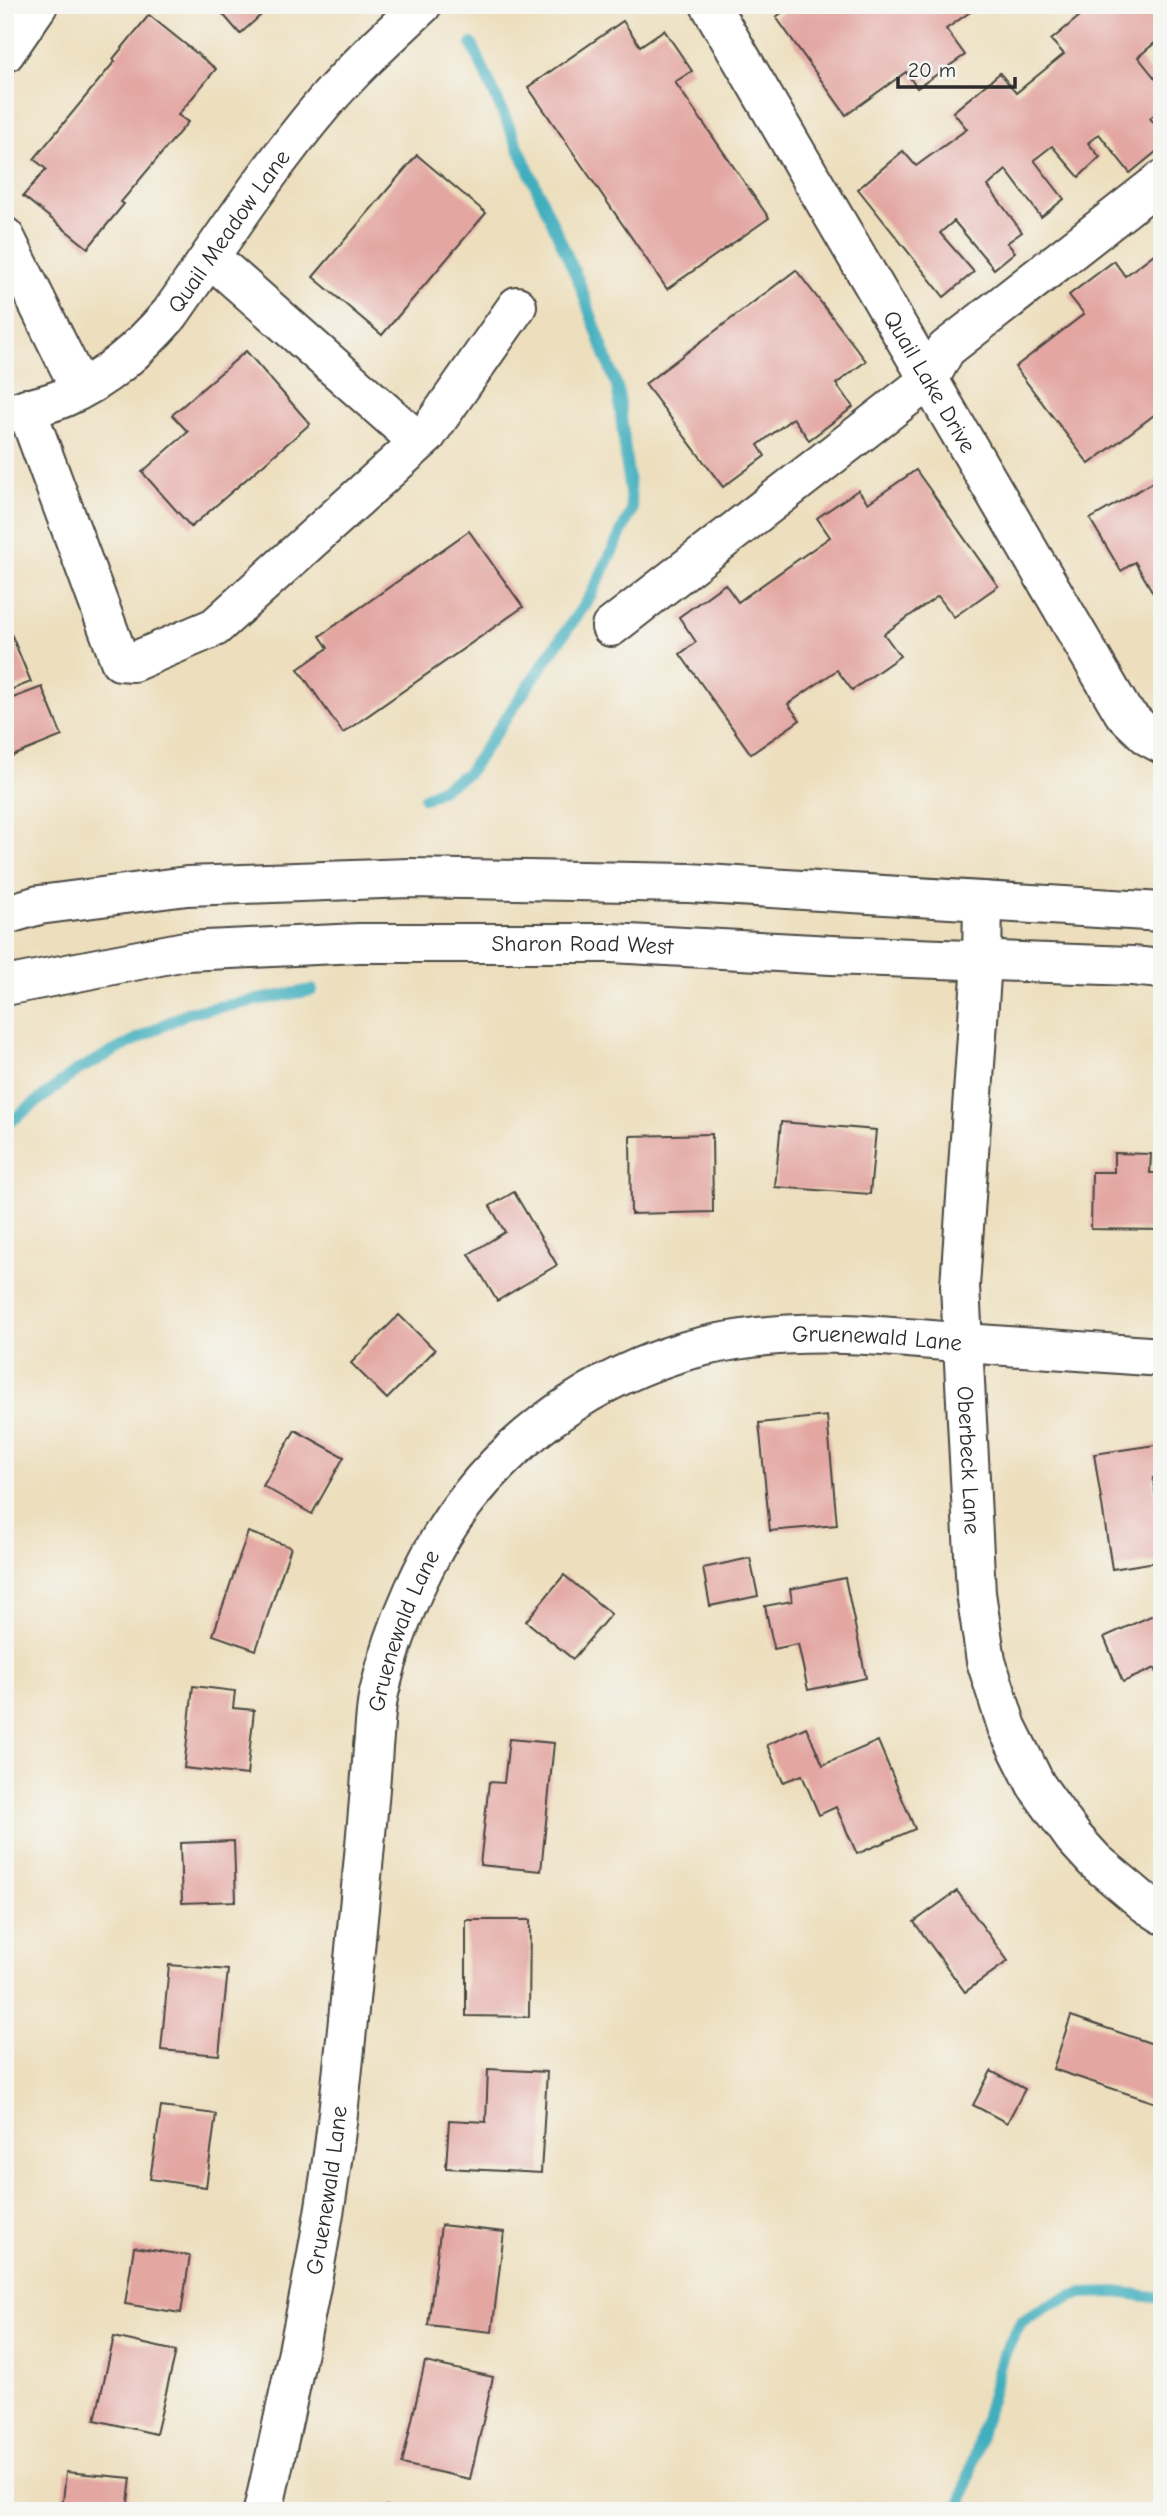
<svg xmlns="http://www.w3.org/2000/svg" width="1167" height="2516" viewBox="0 0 1167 2516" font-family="'Comic Neue',sans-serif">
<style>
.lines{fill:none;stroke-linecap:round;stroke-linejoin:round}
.stream{stroke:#40aebd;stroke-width:12}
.building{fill:#e3a6a1}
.minor-casing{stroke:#484641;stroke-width:42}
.major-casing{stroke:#484641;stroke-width:42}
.minor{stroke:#fff;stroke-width:38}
.major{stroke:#fff;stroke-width:38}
.labels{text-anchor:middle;stroke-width:5;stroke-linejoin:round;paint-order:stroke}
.street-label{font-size:23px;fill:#2b2b2b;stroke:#f6f6f2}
</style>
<rect width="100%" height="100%" fill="#f6f6f2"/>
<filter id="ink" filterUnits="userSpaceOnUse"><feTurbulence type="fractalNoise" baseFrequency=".0143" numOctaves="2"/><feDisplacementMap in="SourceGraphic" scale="14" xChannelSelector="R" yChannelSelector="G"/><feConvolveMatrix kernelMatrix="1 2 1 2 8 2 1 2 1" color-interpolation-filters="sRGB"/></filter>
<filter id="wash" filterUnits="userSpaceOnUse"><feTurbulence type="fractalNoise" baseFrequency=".00686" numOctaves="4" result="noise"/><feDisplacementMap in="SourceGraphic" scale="28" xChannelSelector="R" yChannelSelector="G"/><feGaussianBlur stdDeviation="1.57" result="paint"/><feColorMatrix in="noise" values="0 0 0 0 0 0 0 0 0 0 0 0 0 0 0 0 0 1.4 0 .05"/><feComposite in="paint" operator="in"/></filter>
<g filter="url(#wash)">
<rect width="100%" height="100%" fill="#eddfbe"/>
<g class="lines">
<g class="stream">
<polyline points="425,798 468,773 591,595 632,510 618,390 579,282 472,44"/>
<polyline points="5,1126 78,1070 187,1013 312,990"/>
<polyline points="959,2511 1002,2358 1021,2322 1049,2305 1082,2293 1116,2292 1162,2298"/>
</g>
</g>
<g id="blocks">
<g class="building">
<polygon points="215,5 272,5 240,34"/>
<polygon points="793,5 980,5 946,29 965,55 917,88 906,72 846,115 776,17"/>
<polygon points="1093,5 1096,5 1101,12 1109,5 1162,5 1162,49 1156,42 1138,57 1162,87 1162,109 1150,118 1162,134 1162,147 1130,173 1099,134 1088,143 1100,157 1079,177 1052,146 1034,160 1064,199 1041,217 1006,170 988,186 1022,232 1007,243 1015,252 994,269 954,221 940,233 974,272 944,297 858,189 903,151 916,166 967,129 953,112 1000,73 1016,93 1064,54 1051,40"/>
<polygon points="149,15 216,69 178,115 188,122 121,202 124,204 88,248 23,196 46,169 34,159 115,61 113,59"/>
<polygon points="623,21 640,46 664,30 692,71 675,82 769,218 667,289 528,87"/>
<polygon points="417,155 486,213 382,335 313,277"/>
<polygon points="1162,248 1162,409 1089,464 1015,367 1084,314 1069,295 1114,261 1125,276"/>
<polygon points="796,270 866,361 836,384 853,407 809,440 793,418 758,445 765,456 723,487 645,384"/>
<polygon points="246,351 310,424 191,527 142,472 188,432 172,415"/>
<polygon points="916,470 998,586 954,617 938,596 884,634 900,656 852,690 837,670 788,704 800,720 751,754 680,654 696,642 679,617 725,584 738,602 830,537 817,518 858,490 868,503"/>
<polygon points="1162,477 1162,608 1135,562 1121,571 1090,519"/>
<polygon points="469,531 523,607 343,733 298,669 328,648 320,636"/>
<polygon points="5,619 31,682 5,692"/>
<polygon points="42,687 62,736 5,759 5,701"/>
<polygon points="781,1122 876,1130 870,1194 775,1187"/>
<polygon points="712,1134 713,1212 631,1214 630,1136"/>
<polygon points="1114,1153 1151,1154 1150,1173 1162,1173 1162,1230 1091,1229 1092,1172 1114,1172"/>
<polygon points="514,1192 557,1265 497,1301 469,1254 505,1232 490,1206"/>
<polygon points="399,1315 435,1350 387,1399 351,1363"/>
<polygon points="827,1416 837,1525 770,1531 759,1423"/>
<polygon points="295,1430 344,1457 312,1514 263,1486"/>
<polygon points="1162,1444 1162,1477 1153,1478 1162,1533 1162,1561 1112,1569 1094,1454"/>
<polygon points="248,1532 291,1547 256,1650 213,1635"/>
<polygon points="750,1558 758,1596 710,1606 703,1568"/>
<polygon points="564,1575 611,1614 573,1659 526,1621"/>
<polygon points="845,1578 866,1678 808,1690 798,1644 774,1649 765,1606 792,1601 790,1589"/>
<polygon points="1162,1611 1162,1683 1155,1668 1123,1682 1104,1637"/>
<polygon points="193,1686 235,1691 233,1708 254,1710 247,1775 184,1768"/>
<polygon points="806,1727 823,1765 878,1741 915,1829 857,1854 836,1807 819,1815 802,1775 783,1782 767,1745"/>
<polygon points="509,1739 554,1743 541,1871 480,1865 489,1782 504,1783"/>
<polygon points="234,1841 236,1901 182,1903 180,1843"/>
<polygon points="957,1891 1008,1961 965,1992 914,1922"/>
<polygon points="466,1920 530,1920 529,2017 466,2016"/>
<polygon points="169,1965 228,1970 219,2055 161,2050"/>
<polygon points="1071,2016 1162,2047 1162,2084 1156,2103 1053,2069"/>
<polygon points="488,2069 547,2072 541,2173 446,2168 449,2120 486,2122"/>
<polygon points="991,2071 1025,2089 1007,2123 973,2105"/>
<polygon points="161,2107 216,2114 206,2187 150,2179"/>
<polygon points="441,2225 504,2232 492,2332 428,2325"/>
<polygon points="134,2247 190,2256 181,2313 125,2304"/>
<polygon points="114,2337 176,2351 156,2434 95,2420"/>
<polygon points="425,2362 493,2377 470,2479 402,2464"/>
<polygon points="66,2472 131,2478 127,2511 62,2511"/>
<polygon points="386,2506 403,2510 403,2511 385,2511"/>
</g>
</g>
</g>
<g filter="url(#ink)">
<use href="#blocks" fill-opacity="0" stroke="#484641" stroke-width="2"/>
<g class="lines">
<defs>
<g id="minor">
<path id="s1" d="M710 5 1123 712 1149 737 1162 744"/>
<polyline points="5,53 38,5"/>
<polyline points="5,237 80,389"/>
<polyline points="210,257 419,442"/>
<polyline points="26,408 120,661 133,662 215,627 426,436 517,306"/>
<path id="s2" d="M5 414C24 409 45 406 63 398 106 380 140 348 170 314 220 243 268 169 324 103 354 68 388 37 422 5"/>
<polyline points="611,627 929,380 946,349 1162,180"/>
<path id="s3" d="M983 901 982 961 960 1286 976 1593 986 1661 1007 1727 1036 1785 1074 1838 1095 1861 1145 1903 1162 1914"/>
<path id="s4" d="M263 2511C291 2385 320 2259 336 2131 347 2036 356 1941 365 1845 368 1812 371 1780 373 1747 375 1729 375 1710 379 1693 394 1628 426 1551 468 1498 526 1424 613 1367 705 1346 797 1325 873 1335 965 1343 1030 1348 1096 1352 1162 1357"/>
</g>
<g id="major">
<polyline points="5,915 39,905 187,886 409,878 689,883 1162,912"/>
<path id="s5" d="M5 986 185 951 359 943H611L831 955 1132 966 1162 969"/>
</g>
</defs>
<use href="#minor" class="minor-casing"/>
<use href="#major" class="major-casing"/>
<use href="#minor" class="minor"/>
<use href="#major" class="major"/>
</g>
</g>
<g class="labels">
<g class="street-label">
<text dy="8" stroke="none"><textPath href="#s2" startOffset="299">Quail Meadow Lane</textPath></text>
<text dy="8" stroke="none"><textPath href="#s1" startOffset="436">Quail Lake Drive</textPath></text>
<text dy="8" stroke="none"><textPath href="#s5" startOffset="581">Sharon Road West</textPath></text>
<text dy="8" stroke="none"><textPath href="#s4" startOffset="1503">Gruenewald Lane</textPath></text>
<text dy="8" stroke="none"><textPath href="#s3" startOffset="560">Oberbeck Lane</textPath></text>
<text dy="8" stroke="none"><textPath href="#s4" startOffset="894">Gruenewald Lane</textPath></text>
<text dy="8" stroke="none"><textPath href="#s4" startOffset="327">Gruenewald Lane</textPath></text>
</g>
</g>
<rect width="1167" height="2516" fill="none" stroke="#f6f6f2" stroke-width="28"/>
<path d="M898 77v10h117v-10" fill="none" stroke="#2b2b2b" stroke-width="3.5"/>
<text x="908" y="77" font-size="21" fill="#2b2b2b" stroke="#f6f6f2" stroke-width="5" paint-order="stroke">20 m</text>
</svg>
